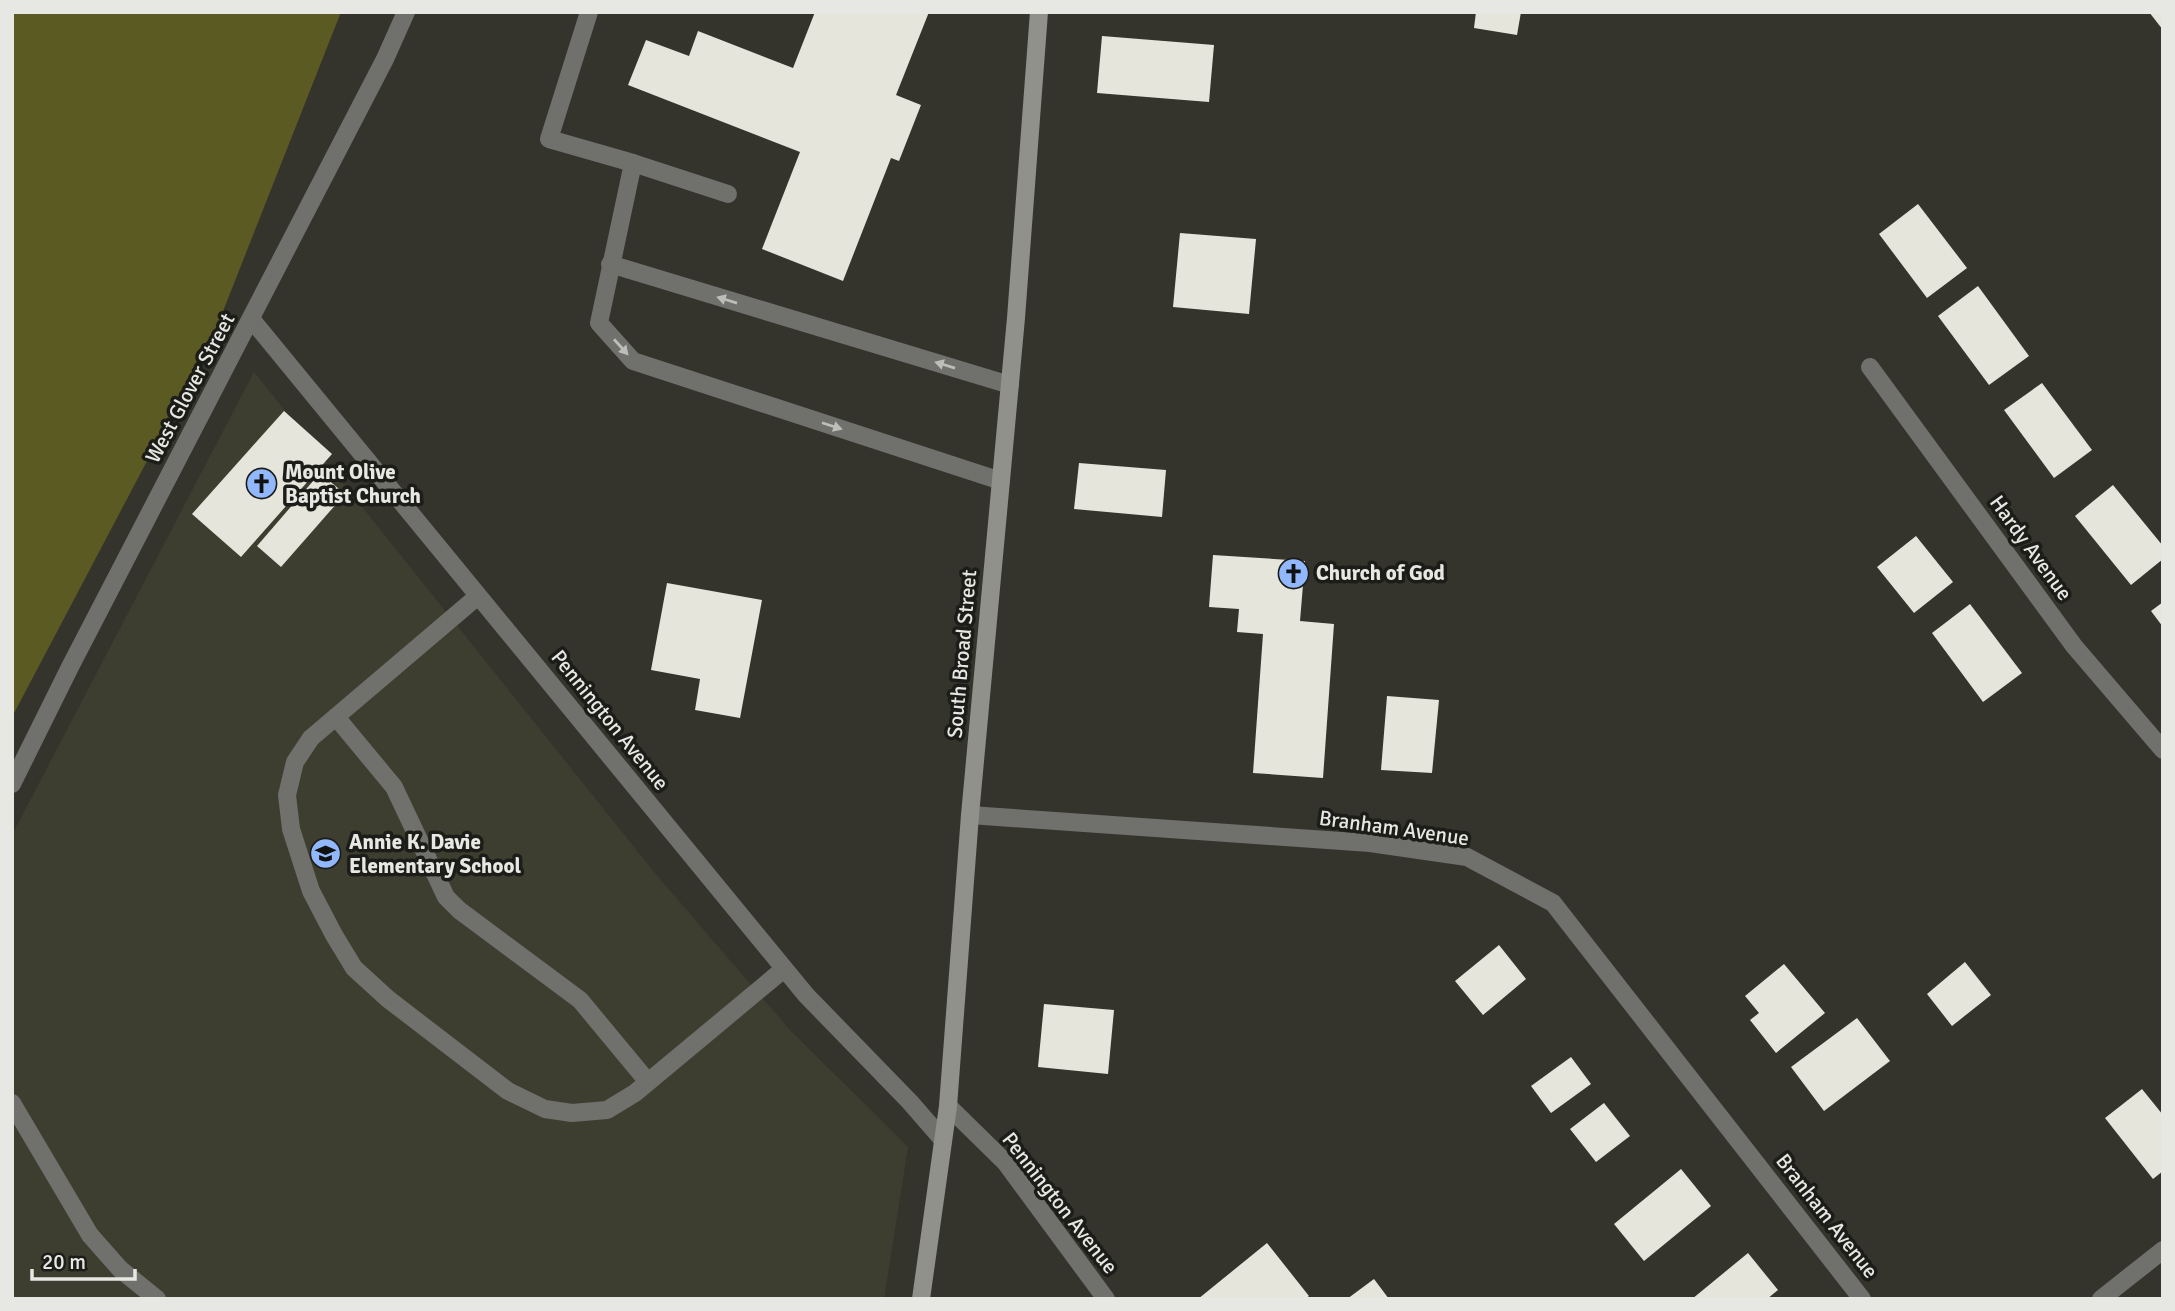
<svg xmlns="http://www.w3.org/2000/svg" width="2175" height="1311" viewBox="0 0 2175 1311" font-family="Signika,sans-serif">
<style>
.built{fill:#3e3e30}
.green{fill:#5c5a23}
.building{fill:#e5e5dc}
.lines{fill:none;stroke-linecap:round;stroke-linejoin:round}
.lane{stroke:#70706c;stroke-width:18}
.street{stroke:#70706c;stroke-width:18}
.secondary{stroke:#91918c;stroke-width:18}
.oneway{fill:#bdbdb9}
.labels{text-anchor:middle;stroke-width:7;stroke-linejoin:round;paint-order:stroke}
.street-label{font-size:21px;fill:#e7e7e3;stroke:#1c1c18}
.poi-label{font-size:21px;font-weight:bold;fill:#e7e7e3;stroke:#1c1c18;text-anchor:start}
</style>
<rect width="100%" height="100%" fill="#34342d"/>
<polygon class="built" points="254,372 654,872 789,1029 908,1147 884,1299 12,1299 12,835"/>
<polygon class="green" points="12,12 341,12 214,334 12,717"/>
<g class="building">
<polygon points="815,12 929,12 896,95 921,105 899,161 891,158 843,281 762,249 800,152 628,85 646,40 689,56 698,31 793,68"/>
<polygon points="1476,12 1521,12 1517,35 1474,28"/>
<polygon points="2149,12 2163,12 2163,30"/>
<polygon points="1102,36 1214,45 1209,102 1097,93"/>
<polygon points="1918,204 1967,268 1927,298 1879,234"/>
<polygon points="1180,233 1256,239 1249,314 1173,307"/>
<polygon points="1978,286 2029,356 1989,385 1938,316"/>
<polygon points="2042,383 2092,450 2054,478 2004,410"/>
<polygon points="284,411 332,454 241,557 192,514"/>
<polygon points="1079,463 1166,470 1162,517 1074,509"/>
<polygon points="320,473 345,494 281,567 257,546"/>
<polygon points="2113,485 2163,546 2163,559 2131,585 2075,516"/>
<polygon points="1916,536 1953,582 1914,613 1877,567"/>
<polygon points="1213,555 1305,561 1300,621 1334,624 1323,778 1253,773 1263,634 1237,632 1239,609 1209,607"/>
<polygon points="667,583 762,600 740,718 695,710 700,679 651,670"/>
<polygon points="2163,602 2163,627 2151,611"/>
<polygon points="1970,604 2022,673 1983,702 1932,633"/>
<polygon points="1387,696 1439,700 1432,773 1381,770"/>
<polygon points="1499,945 1526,979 1483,1015 1455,981"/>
<polygon points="1965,962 1991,995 1952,1026 1927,994"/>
<polygon points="1784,964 1825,1013 1776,1053 1750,1020 1759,1013 1745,996"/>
<polygon points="1044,1004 1114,1010 1108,1074 1038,1067"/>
<polygon points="1857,1018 1890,1061 1824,1111 1791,1067"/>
<polygon points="1571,1057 1591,1084 1551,1113 1531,1086"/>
<polygon points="2142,1089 2163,1115 2163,1171 2153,1179 2105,1118"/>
<polygon points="1604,1103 1630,1136 1596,1162 1570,1129"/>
<polygon points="1681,1169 1711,1206 1644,1261 1614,1224"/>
<polygon points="1267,1243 1309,1296 1305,1299 1198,1299"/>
<polygon points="1748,1253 1778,1290 1767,1299 1692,1299"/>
<polygon points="1374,1279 1389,1299 1347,1299"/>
</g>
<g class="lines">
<g class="lane">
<polyline points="589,12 549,139 633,163 599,323 633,361 1001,481"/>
<polyline points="633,163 728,194"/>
<polyline points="610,264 1010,385"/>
<polyline points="478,596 311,738 295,762 287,795 291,829 311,891 334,935 354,968 388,999 508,1091 545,1109 572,1113 607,1110 635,1093 784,969"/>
<polyline points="336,717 394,787 446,897 459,910 580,1000 648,1082"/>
<polyline points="12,1103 90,1235 120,1269 157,1299"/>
</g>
<g class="street">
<polyline points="252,320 806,995 910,1102 943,1140"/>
<polyline points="1870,367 2074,646 2163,750"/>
<polyline points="12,784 70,667 385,59 406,12"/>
<polyline points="970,815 1370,843 1467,857 1553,903 1862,1299"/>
<polyline points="948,1106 1005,1162 1106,1299"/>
<polyline points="2101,1299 2163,1250"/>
</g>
<polyline class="secondary" points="921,1299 948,1106 970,815 1016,318 1039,12"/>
</g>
<defs><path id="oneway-solid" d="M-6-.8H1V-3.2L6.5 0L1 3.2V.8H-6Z" transform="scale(1.75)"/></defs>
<g class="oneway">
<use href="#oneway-solid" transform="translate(727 300) rotate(-163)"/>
<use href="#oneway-solid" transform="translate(621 347) rotate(48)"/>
<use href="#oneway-solid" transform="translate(945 365) rotate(-163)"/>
<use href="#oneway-solid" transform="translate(832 426) rotate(18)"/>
</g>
<defs>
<symbol id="church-disc" viewBox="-11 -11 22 22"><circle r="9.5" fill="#91b8fd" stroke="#1c1c18"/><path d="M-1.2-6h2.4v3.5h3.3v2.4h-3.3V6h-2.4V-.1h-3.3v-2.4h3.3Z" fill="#111"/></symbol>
<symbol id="school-disc" viewBox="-11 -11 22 22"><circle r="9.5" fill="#91b8fd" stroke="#1c1c18"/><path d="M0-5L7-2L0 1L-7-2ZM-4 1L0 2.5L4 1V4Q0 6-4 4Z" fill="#111"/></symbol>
</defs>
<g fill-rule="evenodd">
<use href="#church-disc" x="244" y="466" width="35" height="35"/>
<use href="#church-disc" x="1276" y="556" width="35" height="35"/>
<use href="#school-disc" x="308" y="836" width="35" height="35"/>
</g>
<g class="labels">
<g class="street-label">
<text transform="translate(190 388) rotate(-62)" y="7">West Glover Street</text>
<text transform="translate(2031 548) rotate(54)" y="7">Hardy Avenue</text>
<text transform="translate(962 654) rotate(-85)" y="7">South Broad Street</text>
<text transform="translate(610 720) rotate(51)" y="7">Pennington Avenue</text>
<text transform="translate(1394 828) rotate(8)" y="7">Branham Avenue</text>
<text transform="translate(1060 1203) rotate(52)" y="7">Pennington Avenue</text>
<text transform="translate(1827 1216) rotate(52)" y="7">Branham Avenue</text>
</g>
<g class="poi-label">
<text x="285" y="479">Mount Olive<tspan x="285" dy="24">Baptist Church</tspan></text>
<text x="1316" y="580">Church of God</text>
<text x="349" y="849">Annie K. Davie<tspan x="349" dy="24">Elementary School</tspan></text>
</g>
</g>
<rect width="2175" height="1311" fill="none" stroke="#e7e7e3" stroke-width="28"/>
<path d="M32 1269v10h103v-10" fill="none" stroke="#e7e7e3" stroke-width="3.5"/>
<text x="42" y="1269" font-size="21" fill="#e7e7e3" stroke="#1c1c18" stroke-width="5" paint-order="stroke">20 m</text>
</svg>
